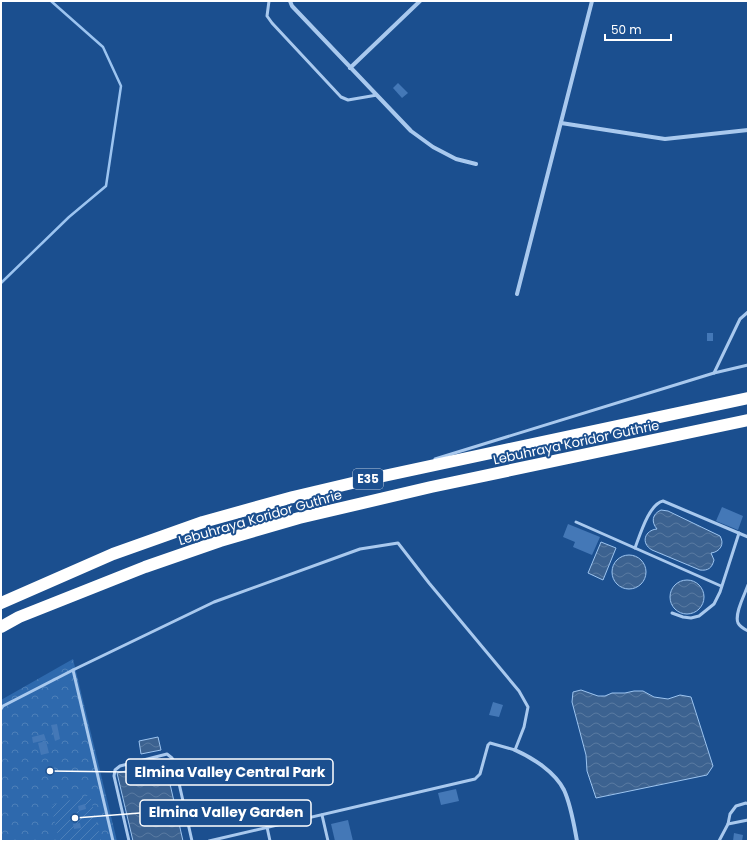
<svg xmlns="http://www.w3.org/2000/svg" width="749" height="842" viewBox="0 0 749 842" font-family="Poppins,sans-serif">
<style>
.forest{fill:url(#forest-crowns)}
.garden{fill:url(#garden-furrows)}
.water{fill:url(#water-waves);stroke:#9cc4f0}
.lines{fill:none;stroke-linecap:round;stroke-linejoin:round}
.stream{stroke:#9cc4f0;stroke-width:2.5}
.building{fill:#4478b7}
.service{stroke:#a9c9ee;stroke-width:3}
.minor{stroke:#a9c9ee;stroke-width:4}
.motorway{stroke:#fff;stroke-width:12}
.labels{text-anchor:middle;stroke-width:4;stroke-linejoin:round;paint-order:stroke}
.shield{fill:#1b4f8f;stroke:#bbcadd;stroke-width:1}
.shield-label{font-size:12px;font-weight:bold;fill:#fff}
.street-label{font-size:13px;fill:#fff;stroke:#1b4f8f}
.leader{fill:none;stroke:#fff;stroke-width:1.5}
.callout-dot{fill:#fff;stroke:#1b4f8f;stroke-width:1.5}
.callout{fill:#1b4f8f;stroke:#fff;stroke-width:1.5}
.callout-label{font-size:14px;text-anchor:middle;font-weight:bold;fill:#fff}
</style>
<defs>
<pattern id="forest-crowns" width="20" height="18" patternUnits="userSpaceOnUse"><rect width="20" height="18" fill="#2e69ad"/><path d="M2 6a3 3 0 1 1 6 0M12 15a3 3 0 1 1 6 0" fill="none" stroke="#4d80b9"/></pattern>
<pattern id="garden-furrows" width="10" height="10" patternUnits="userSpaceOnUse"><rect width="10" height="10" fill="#2e69ad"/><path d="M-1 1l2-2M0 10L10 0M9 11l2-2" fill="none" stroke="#4d80b9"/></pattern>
<pattern id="water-waves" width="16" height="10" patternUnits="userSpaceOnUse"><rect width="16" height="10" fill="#3c6290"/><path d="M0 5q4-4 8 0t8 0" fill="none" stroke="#597aa1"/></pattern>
</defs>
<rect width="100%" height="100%" fill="#1b4f8f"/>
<polygon class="forest" points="73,659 117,841 1,841 1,700"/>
<polygon class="garden" points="90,795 101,841 61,841 57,832 51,805"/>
<g class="water">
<path d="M661 510 668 511 720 536C725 544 720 552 711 553L714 560C712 568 708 571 700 570L652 550C640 543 645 530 657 529 651 522 652 514 661 510Z"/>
<polygon points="601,542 616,548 603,580 588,573"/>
<circle cx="629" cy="572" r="17"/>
<circle cx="687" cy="597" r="17"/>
<polygon points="581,690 598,696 605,696 612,693 625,693 634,691 643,691 654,697 668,699 680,695 691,697 713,766 707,775 596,798 587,771 586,755 572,702 573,692"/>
<polygon points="158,737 161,750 141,754 139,741"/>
<polygon points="165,762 183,841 133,841 117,773"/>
</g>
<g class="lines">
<polyline class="stream" points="1,283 69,217 106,186 121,86 103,47 51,1"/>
</g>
<g class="building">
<polygon points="398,83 408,93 402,98 393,88"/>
<rect x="707" y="333" width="6" height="8"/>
<polygon points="722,507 743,516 738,530 716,521"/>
<polygon points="568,524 600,537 592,555 573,547 575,542 563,537"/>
<polygon points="493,702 503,705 499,717 489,715"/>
<polygon points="57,724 60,739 55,741 51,725"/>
<polygon points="44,734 46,740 33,743 32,737"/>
<polygon points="46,741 49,753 41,755 38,743"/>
<polygon points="456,789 459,801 441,805 438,793"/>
<polygon points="85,804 86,809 79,811 78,806"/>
<polygon points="348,820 353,841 335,841 331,824"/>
<polygon points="80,823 81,828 74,829 73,824"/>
<polygon points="734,833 743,835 742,841 733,841"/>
</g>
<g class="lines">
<g class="service">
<polyline points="269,1 267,16 272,23 341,97 348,100 377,95"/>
<polyline points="714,373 740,319 748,312"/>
<polyline points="435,459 714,373 748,365"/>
<polyline points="576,522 721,586"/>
<path d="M635 548C640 535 649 504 663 501L748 537"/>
<path d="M748 585C745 594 734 614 738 623 740 627 744 629 748 631"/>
<polyline points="672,613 683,617 691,618 699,616 714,604 720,592 739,533"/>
<polyline points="1,709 3,706 73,670"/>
<polyline points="322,815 328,841"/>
<polyline points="728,824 730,814 736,806 746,803 748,804"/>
<polyline points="267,827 270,841"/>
<polyline points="113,841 73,670 214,602 360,549 398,543 429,583 519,691 528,707 524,727 515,750 490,743 488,745 480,774 475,779 209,841"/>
<polyline points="129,841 114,776 115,770 120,766 167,754 172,758 174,761 192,841"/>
<polyline points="719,841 728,824 748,820"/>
</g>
<g class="minor">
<polyline points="290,1 292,6 411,131 433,147 456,159 476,164"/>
<polyline points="350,68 420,1"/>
<polyline points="561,123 665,139 748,130"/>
<polyline points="517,294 592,1"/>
<path d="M515 750C533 758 555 772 564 790 571 805 574 825 577 841"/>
</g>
<g class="motorway">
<polyline points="1,603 113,554 203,522 293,497 365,480 748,398"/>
<polyline points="1,627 19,617 145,567 220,541 299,518 431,487 748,420"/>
</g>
</g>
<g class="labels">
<rect class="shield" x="353" y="469" width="30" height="20" rx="3"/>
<g class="shield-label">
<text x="368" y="483">E35</text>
</g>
<g class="street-label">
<text transform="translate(576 442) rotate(-12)" y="5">Lebuhraya Koridor Guthrie</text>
<text transform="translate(260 517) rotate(-16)" y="5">Lebuhraya Koridor Guthrie</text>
</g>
</g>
<path class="leader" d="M50 771L126 772M75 818L140 813"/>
<g class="callout-dot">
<circle cx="50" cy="771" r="4"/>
<circle cx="75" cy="818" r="4"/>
</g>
<g class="callout">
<rect x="126" y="759" width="207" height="26" rx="4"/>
<rect x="140" y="800" width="171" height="26" rx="4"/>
</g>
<g class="callout-label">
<text x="230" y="777">Elmina Valley Central Park</text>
<text x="226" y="817">Elmina Valley Garden</text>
</g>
<rect width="749" height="842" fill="none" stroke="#ffffff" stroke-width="4"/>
<path d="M605 34v6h66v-6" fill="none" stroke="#ffffff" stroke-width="2"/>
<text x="611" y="34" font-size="12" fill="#ffffff" stroke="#1b4f8f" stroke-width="3" paint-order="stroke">50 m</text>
</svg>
